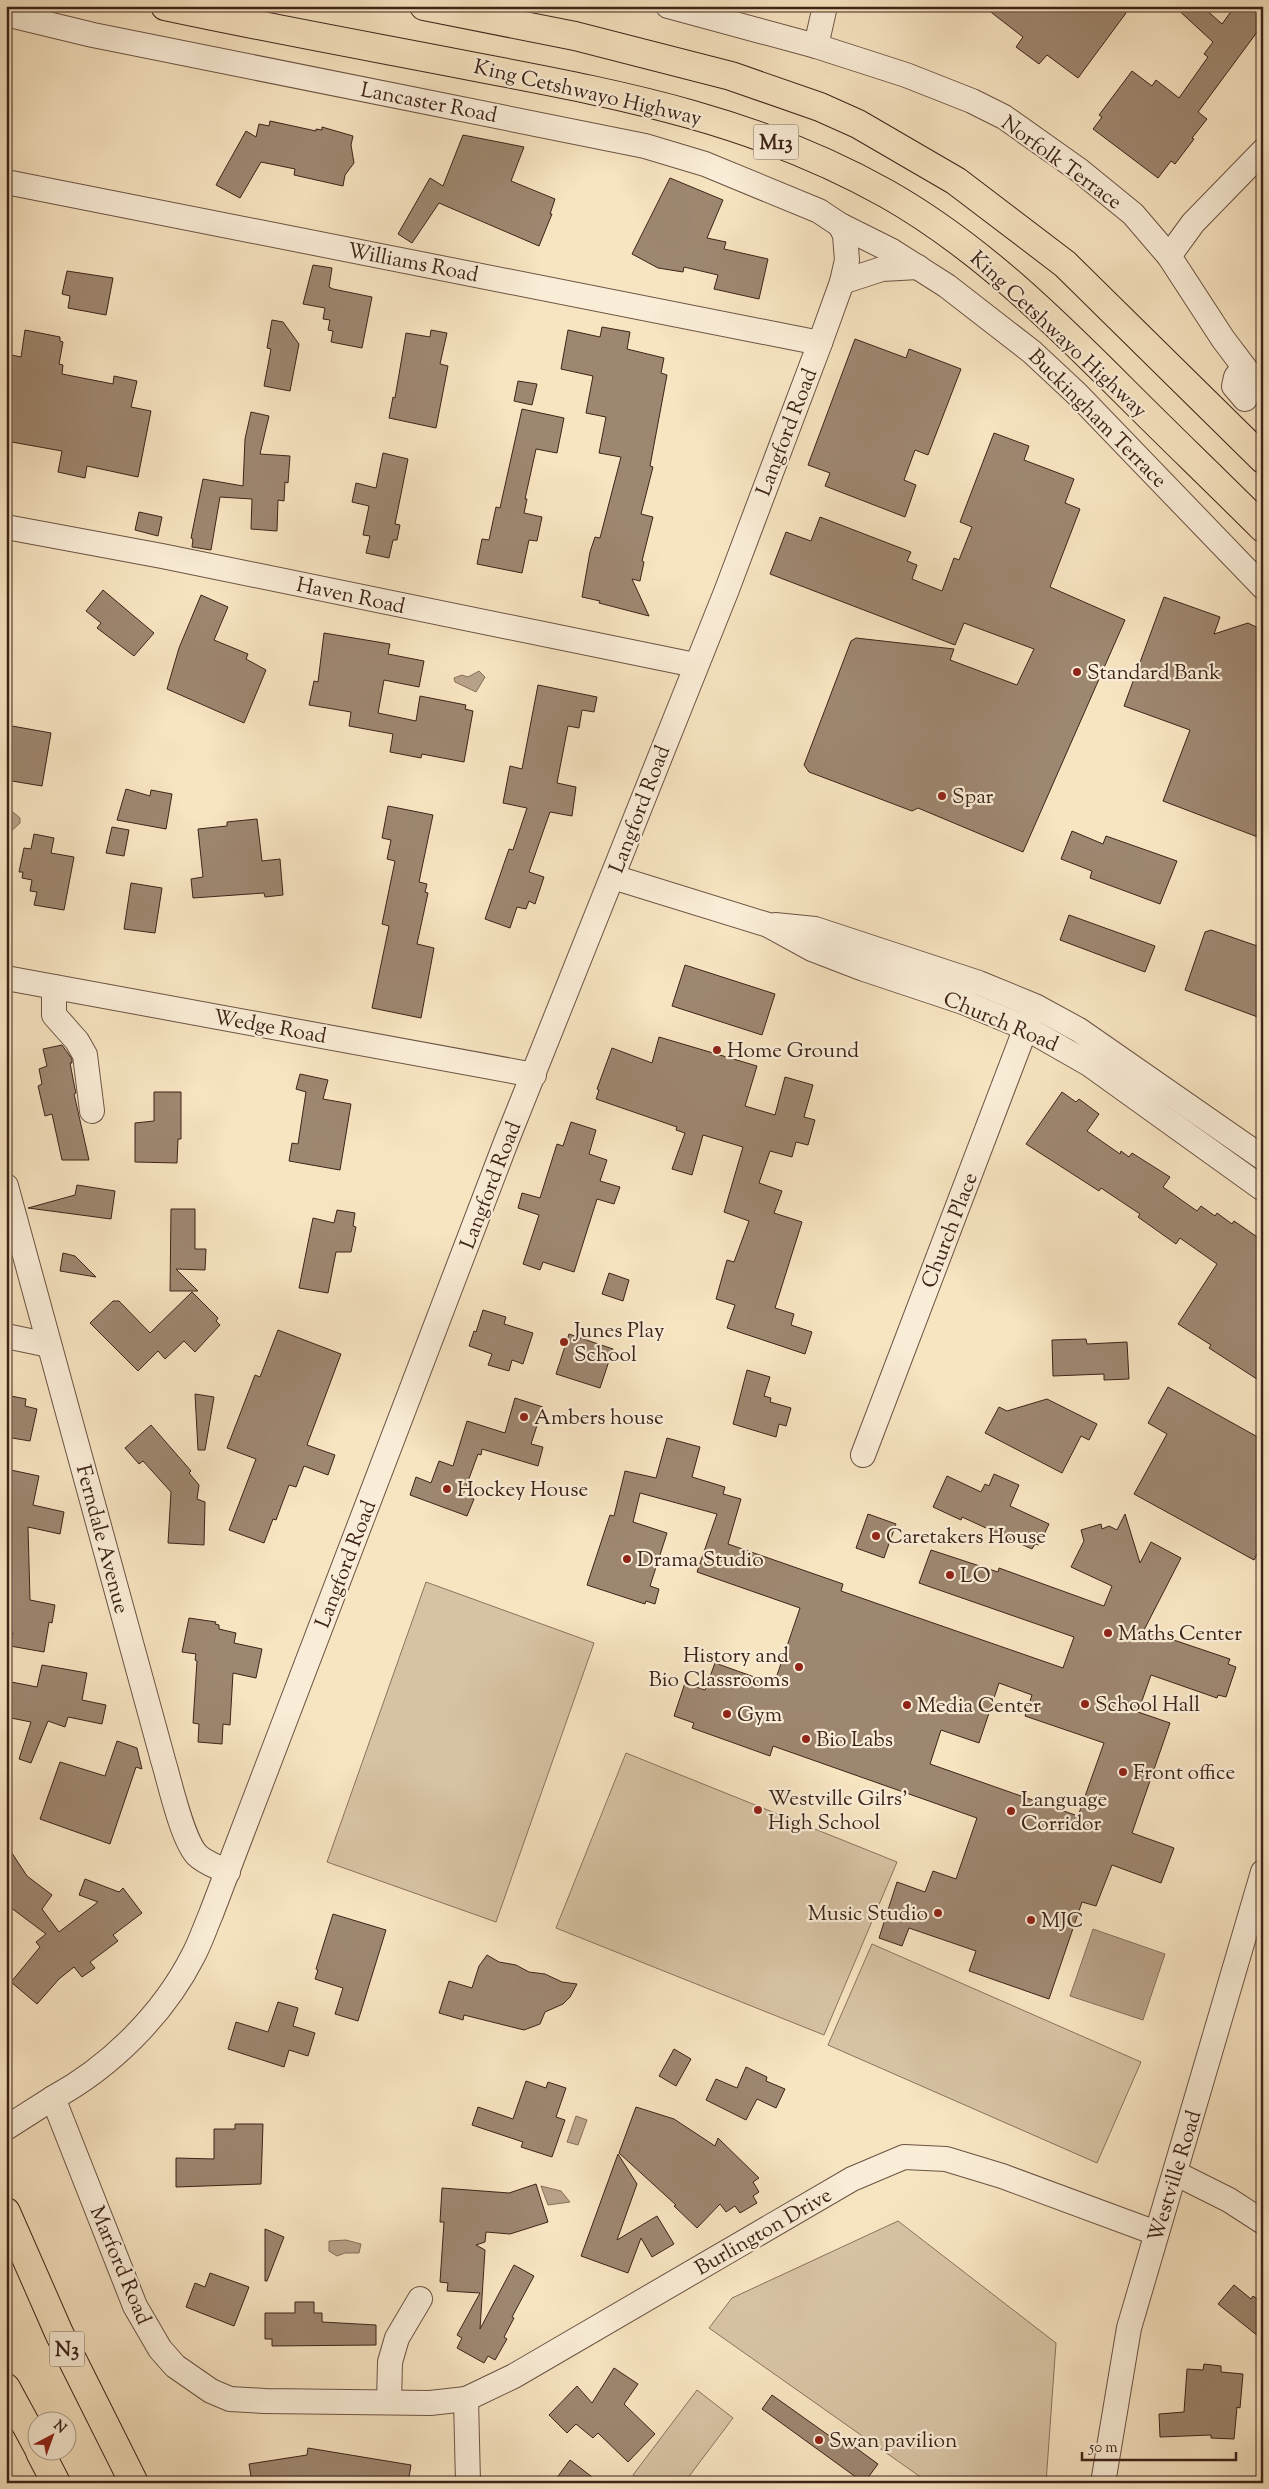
<svg xmlns="http://www.w3.org/2000/svg" width="1269" height="2489" viewBox="0 0 1269 2489" font-family="'Sorts Mill Goudy',serif">
<style>
.green{fill:#d7c3a4;stroke:#8a735e}
.water{fill:#b8a288;stroke:#876f5c}
.building{fill:#9e8770;stroke:#3d2319;fill-rule:evenodd}
.lines{fill:none;stroke-linecap:round;stroke-linejoin:round}
.minor-casing{stroke:#6c5343;stroke-width:26}
.highway-casing{stroke:#3d2319;stroke-width:30}
.minor{stroke:#faedd7;stroke-width:24}
.highway{stroke:#f7e4c1;stroke-width:28}
.poi-dot{fill:#8f2418;stroke:#faedd7;stroke-width:2}
.labels{text-anchor:middle;stroke-width:4.5;stroke-linejoin:round;paint-order:stroke}
.shield{fill:#faedd7;stroke:#766052;stroke-width:1}
.shield-label{font-size:20px;font-weight:bold;fill:#3d2319}
.street-label{font-size:21px;fill:#3d2319;stroke:#faedd7}
.poi-label{font-size:21px;fill:#3d2319;stroke:#faedd7;text-anchor:start}
</style>
<rect width="100%" height="100%" fill="#f7e4c1"/>
<filter id="stains"><feTurbulence type="fractalNoise" baseFrequency=".004" numOctaves="4"/><feColorMatrix values="0 0 0 0 .2 0 0 0 0 .09 0 0 0 0 .02 0 0 0 .5 -.17"/></filter>
<radialGradient id="worn" r=".72"><stop offset=".6" stop-color="#630" stop-opacity="0"/><stop offset="1" stop-color="#630" stop-opacity=".3"/></radialGradient>
<g class="green">
<polygon points="426,1582 594,1643 496,1922 327,1862"/>
<polygon points="626,1753 897,1862 824,2035 556,1928"/>
<polygon points="872,1944 1141,2062 1097,2163 828,2045"/>
<polygon points="898,2221 1056,2343 1046,2483 929,2483 709,2328 732,2298"/>
<polygon points="697,2390 733,2418 684,2483 643,2483 633,2475"/>
</g>
<g class="water">
<polygon points="479,671 485,677 476,692 455,682 454,678 462,675 468,677"/>
<polygon points="13,812 20,818 20,823 6,836 6,814"/>
<polygon points="1093,1929 1165,1954 1143,2020 1070,1996"/>
<polygon points="576,2116 587,2120 578,2145 567,2142"/>
<polygon points="541,2186 561,2191 570,2202 548,2205"/>
<polygon points="346,2240 361,2244 359,2253 345,2253 337,2256 329,2251 329,2241"/>
</g>
<g class="building">
<polygon points="983,6 1119,6 1126,13 1078,78 1047,55 1039,64 1016,47 1023,37"/>
<polygon points="1174,6 1202,6 1222,24 1235,6 1263,6 1263,24 1198,112 1207,119 1192,138 1194,139 1175,164 1171,161 1158,178 1093,129 1102,117 1099,115 1132,71 1152,86 1156,80 1179,98 1208,57 1204,54 1213,42"/>
<polygon points="270,121 316,131 316,129 322,130 322,127 353,136 351,145 354,163 345,175 343,186 294,175 295,169 261,162 240,198 216,185 246,131 256,137 259,124 269,126"/>
<polygon points="463,135 524,147 511,181 555,199 550,214 552,214 539,246 439,203 412,243 398,234 430,178 443,186"/>
<polygon points="670,178 723,200 707,238 726,242 724,249 768,259 759,299 714,289 718,275 684,267 683,272 658,268 632,254"/>
<polygon points="313,265 332,268 329,287 333,289 372,297 362,348 331,342 333,331 328,330 330,320 323,319 325,308 303,304"/>
<polygon points="67,271 113,278 106,315 68,308 70,296 62,294"/>
<polygon points="272,320 283,322 299,344 290,391 264,386 271,349 267,348"/>
<polygon points="602,327 630,332 627,349 664,358 661,373 667,375 650,466 653,467 641,514 653,517 642,561 644,562 640,581 632,579 649,616 599,603 600,601 582,597 590,552 595,537 600,538 621,457 599,453 606,417 586,413 593,376 561,369 568,330 600,337"/>
<polygon points="25,330 60,337 60,341 63,342 59,364 63,365 62,374 113,384 114,376 137,381 131,407 151,411 138,477 87,466 85,478 58,472 62,451 6,441 6,383 11,355 21,357"/>
<polygon points="431,330 447,333 440,364 448,366 436,428 389,418 393,397 395,398 406,333 430,337"/>
<polygon points="855,339 906,358 909,349 961,369 928,455 915,450 904,480 916,485 905,517 825,486 830,473 808,465"/>
<polygon points="518,381 537,384 532,405 514,401"/>
<polygon points="522,409 564,418 557,453 536,449 525,499 527,499 524,513 542,517 537,541 529,540 522,573 477,564 482,539 489,540 496,507 500,508"/>
<polygon points="251,412 269,416 260,454 290,456 288,483 285,482 284,501 278,500 277,531 251,529 252,499 220,497 211,550 192,547 193,539 191,538 203,479 243,486 245,439"/>
<polygon points="994,433 1029,446 1024,460 1074,479 1065,503 1080,509 1050,587 1125,620 1023,852 918,808 912,811 809,772 804,765 851,641 856,638 954,649 950,660 1017,685 1034,649 964,623 955,645 770,574 786,532 811,541 820,517 911,552 907,561 917,565 912,579 942,591 954,558 959,560 972,527 960,522"/>
<polygon points="383,453 408,459 395,524 400,525 397,540 393,540 389,558 366,553 370,536 363,535 369,506 352,502 356,483 376,488"/>
<polygon points="139,512 162,517 158,536 135,530"/>
<polygon points="103,590 154,633 134,656 97,628 101,623 86,611"/>
<polygon points="201,595 228,607 214,640 248,654 246,659 266,670 244,723 167,689 179,648"/>
<polygon points="1164,597 1220,617 1214,634 1248,623 1256,627 1263,634 1263,839 1163,801 1190,730 1124,706"/>
<polygon points="324,633 390,644 388,654 424,661 419,687 384,680 378,713 416,721 420,696 466,705 465,709 473,711 464,762 422,754 421,758 390,752 393,734 349,726 351,712 309,705 314,681 318,682"/>
<polygon points="538,685 597,697 594,712 582,710 579,728 568,726 557,783 576,787 572,816 550,812 529,872 544,877 535,904 529,901 526,909 517,907 510,928 485,919 509,849 513,850 527,808 503,803 510,766 522,769"/>
<polygon points="12,726 51,733 42,786 6,780 6,752 8,752"/>
<polygon points="126,789 150,796 151,790 172,794 166,829 117,820"/>
<polygon points="388,806 433,815 419,882 427,884 425,892 428,893 417,944 434,948 421,1018 372,1008 389,926 382,924 395,861 387,859 391,840 382,838"/>
<polygon points="257,819 262,861 280,859 283,895 265,897 264,893 193,898 191,879 203,877 198,829 227,826 227,822"/>
<polygon points="112,827 129,830 124,856 106,853"/>
<polygon points="1072,831 1103,844 1106,836 1177,861 1160,904 1090,878 1092,871 1061,859"/>
<polygon points="34,834 54,838 51,853 74,857 64,910 34,905 37,892 30,891 32,880 22,878 23,872 19,872 24,848 31,849"/>
<polygon points="131,883 162,888 155,933 124,929"/>
<polygon points="1069,915 1155,946 1145,972 1060,940"/>
<polygon points="1211,930 1263,948 1263,1019 1185,990 1205,932"/>
<polygon points="685,965 775,994 762,1035 672,1006"/>
<polygon points="659,1037 757,1066 745,1106 775,1115 785,1077 813,1085 804,1117 815,1120 808,1145 796,1142 792,1157 770,1151 759,1183 782,1191 774,1213 802,1222 775,1308 794,1314 791,1325 812,1332 805,1354 727,1328 735,1305 716,1299 727,1260 734,1262 749,1221 724,1212 743,1147 703,1135 692,1175 672,1169 685,1133 676,1130 677,1127 596,1099 599,1090 597,1089 612,1048 652,1063"/>
<polygon points="62,1045 72,1059 72,1063 70,1063 75,1089 76,1093 74,1094 89,1160 62,1160 52,1114 45,1116 38,1086 42,1084 39,1069 47,1066 43,1049"/>
<polygon points="300,1074 328,1080 323,1099 351,1104 340,1170 289,1161 292,1143 298,1144 306,1092 296,1089"/>
<polygon points="154,1092 181,1092 181,1139 178,1139 177,1163 135,1162 135,1123 154,1121"/>
<polygon points="1062,1092 1076,1102 1079,1099 1099,1114 1087,1131 1120,1154 1121,1151 1129,1157 1132,1153 1170,1177 1163,1187 1197,1211 1201,1206 1215,1216 1217,1213 1232,1224 1234,1221 1263,1241 1263,1383 1209,1348 1211,1345 1178,1324 1217,1264 1180,1238 1176,1244 1138,1217 1140,1214 1101,1188 1099,1191 1026,1144"/>
<polygon points="571,1122 596,1130 589,1154 607,1160 600,1181 620,1187 614,1204 597,1199 574,1272 543,1262 540,1270 523,1264 539,1215 518,1208 522,1193 540,1198 557,1144 563,1146"/>
<polygon points="77,1185 115,1191 111,1219 28,1208 75,1195"/>
<polygon points="171,1209 195,1209 195,1249 206,1249 205,1270 176,1269 198,1291 170,1291"/>
<polygon points="337,1210 355,1213 353,1226 356,1227 351,1252 336,1252 328,1293 299,1288 313,1218 334,1223"/>
<polygon points="63,1253 75,1256 96,1277 60,1271"/>
<polygon points="609,1273 629,1280 623,1301 602,1294"/>
<polygon points="192,1292 218,1318 216,1321 220,1325 195,1352 184,1341 165,1359 158,1351 138,1371 90,1323 113,1301 119,1301 150,1333"/>
<polygon points="483,1310 506,1317 504,1324 533,1333 523,1364 512,1360 509,1371 488,1365 492,1354 469,1346 474,1331 476,1332"/>
<polygon points="278,1330 341,1354 307,1445 335,1455 328,1475 304,1466 296,1487 289,1485 276,1520 273,1519 264,1543 229,1530 256,1459 227,1448 255,1375 260,1377"/>
<polygon points="569,1334 613,1349 600,1388 556,1374"/>
<polygon points="1086,1339 1087,1344 1127,1342 1129,1379 1104,1380 1104,1374 1053,1376 1052,1340"/>
<polygon points="747,1370 770,1377 764,1396 771,1398 770,1402 791,1408 786,1426 779,1424 776,1437 733,1424"/>
<polygon points="1168,1387 1263,1440 1263,1544 1254,1560 1134,1494 1167,1434 1148,1423"/>
<polygon points="195,1394 214,1397 205,1450 198,1450"/>
<polygon points="6,1395 26,1399 25,1406 37,1409 30,1441 6,1437"/>
<polygon points="515,1398 543,1407 531,1444 543,1447 538,1466 482,1449 481,1455 478,1454 463,1495 474,1499 467,1516 410,1495 416,1477 431,1483 439,1461 453,1466 467,1421 505,1433"/>
<polygon points="1047,1399 1097,1424 1089,1440 1081,1436 1062,1473 985,1433 999,1407 1007,1411"/>
<polygon points="151,1425 191,1471 189,1473 199,1485 197,1499 205,1502 204,1545 168,1543 171,1492 143,1461 139,1464 125,1448"/>
<path d="M667 1438 700 1447 692 1477 725 1487 723 1494 741 1499 728 1544 843 1584 841 1591 1063 1668 1074 1637 919 1583 931 1550 998 1572 999 1568 1104 1606 1112 1586 1071 1567 1084 1541 1081 1530 1101 1524 1102 1529 1109 1526 1117 1530 1125 1514 1140 1563 1151 1542 1181 1558 1144 1630 1230 1659 1228 1664 1236 1667 1226 1697 1218 1695 1217 1698 1151 1675 1138 1712 1170 1723 1132 1833 1174 1848 1161 1883 1112 1865 1096 1906 1082 1902 1049 1999 969 1971 976 1951 909 1928 902 1946 879 1938 897 1882 925 1892 933 1871 956 1879 977 1818 773 1746 770 1756 692 1728 694 1723 674 1716 685 1683 705 1690 715 1663 774 1684 800 1608 697 1572 717 1514 640 1493 633 1522 667 1533 650 1586 659 1589 655 1604 646 1601 645 1604 587 1585 610 1515 614 1516 625 1471 656 1478ZM999 1683 1032 1695 1025 1716 1104 1743 1078 1816 930 1764 941 1730 979 1743Z"/>
<polygon points="6,1469 39,1476 33,1505 64,1512 60,1534 28,1527 30,1600 55,1605 52,1623 49,1622 44,1652 10,1646 13,1633 7,1632 11,1614 6,1613 6,1610 11,1583 6,1582"/>
<polygon points="994,1474 1019,1485 1010,1506 1049,1524 1039,1545 1035,1544 1032,1549 962,1517 961,1520 933,1507 947,1476 981,1492 985,1484 989,1486"/>
<polygon points="868,1514 896,1524 884,1558 856,1548"/>
<polygon points="189,1618 216,1622 215,1624 219,1625 219,1629 236,1633 234,1643 262,1649 256,1678 233,1673 230,1725 223,1724 222,1744 198,1742 199,1724 193,1723 197,1661 195,1660 196,1654 182,1652"/>
<polygon points="42,1665 87,1673 82,1700 106,1705 102,1724 68,1717 65,1727 48,1721 31,1763 19,1759 31,1722 6,1717 6,1681 37,1687"/>
<polygon points="117,1741 137,1748 142,1769 136,1767 110,1844 40,1819 60,1762 105,1776"/>
<polygon points="6,1844 27,1876 52,1895 42,1909 59,1932 98,1902 79,1895 85,1879 119,1892 123,1888 142,1913 113,1935 118,1941 90,1962 95,1968 82,1977 74,1967 59,1979 37,2004 11,1982 40,1947 36,1942 46,1934 6,1904"/>
<polygon points="333,1914 386,1930 358,2021 335,2014 343,1988 315,1979 318,1970 316,1969"/>
<polygon points="487,1955 499,1962 516,1965 529,1972 545,1974 562,1982 577,1984 570,1997 563,2004 545,2012 540,2024 524,2030 464,2015 463,2020 439,2013 449,1981 472,1988 479,1966"/>
<polygon points="278,2002 298,2008 293,2026 315,2033 308,2056 289,2050 284,2067 228,2049 236,2022 268,2032"/>
<polygon points="674,2049 691,2059 676,2086 659,2076"/>
<polygon points="746,2067 767,2077 766,2081 785,2089 776,2108 757,2099 746,2120 706,2100 716,2079 737,2088"/>
<polygon points="526,2081 546,2088 548,2082 566,2088 556,2117 565,2120 552,2157 521,2147 523,2142 472,2125 478,2107 513,2119"/>
<polygon points="636,2107 674,2119 715,2146 718,2138 759,2178 753,2182 759,2192 753,2196 757,2203 740,2213 735,2206 726,2212 720,2204 697,2228 674,2206 676,2205 619,2153"/>
<polygon points="235,2124 263,2124 261,2184 176,2187 176,2158 214,2159 214,2129 235,2129"/>
<polygon points="618,2154 637,2184 617,2240 657,2216 674,2244 652,2257 641,2238 628,2273 581,2256"/>
<polygon points="536,2184 548,2222 510,2234 486,2232 485,2242 476,2245 485,2250 480,2329 514,2265 534,2276 512,2317 514,2318 504,2337 507,2339 495,2360 488,2356 484,2363 457,2348 462,2338 457,2335 480,2293 447,2291 448,2283 440,2282 444,2222 440,2222 442,2188 509,2193"/>
<polygon points="265,2229 284,2237 267,2281 265,2281"/>
<polygon points="210,2273 249,2287 234,2326 186,2307 195,2283 205,2287"/>
<polygon points="1234,2285 1251,2299 1253,2296 1263,2303 1263,2340 1218,2304"/>
<polygon points="295,2302 314,2302 314,2313 322,2313 322,2322 376,2325 376,2345 272,2346 272,2339 265,2339 265,2313 295,2313"/>
<polygon points="1204,2364 1221,2366 1221,2372 1243,2374 1240,2408 1237,2407 1234,2439 1211,2438 1211,2435 1160,2437 1159,2414 1184,2412 1187,2369 1203,2370"/>
<polygon points="614,2368 638,2384 624,2404 655,2434 628,2462 598,2433 593,2438 576,2424 567,2433 549,2415 577,2386 592,2403"/>
<polygon points="772,2395 838,2442 841,2437 878,2464 864,2483 762,2409"/>
<polygon points="308,2448 411,2465 408,2483 252,2483 249,2464 307,2455"/>
<polygon points="570,2460 600,2483 553,2483"/>
</g>
<g class="lines">
<defs>
<g id="minor">
<polyline points="668,6 816,46 906,75 972,101 1004,117 1079,170 1133,214 1169,256 1223,339 1263,392"/>
<polyline points="6,14 93,35 645,146 705,164 819,211 840,225 892,251 947,286 1032,352 1077,394 1263,587"/>
<polyline points="816,46 825,6"/>
<polyline points="6,182 820,343"/>
<polyline points="1169,256 1193,223 1263,151"/>
<polyline points="842,282 882,269 918,267"/>
<polyline points="1243,368 1236,377 1234,386 1245,399"/>
<polyline points="6,527 162,556 695,665"/>
<polyline points="613,877 768,925 812,949 864,969 963,1002 1026,1028 1089,1064 1263,1189"/>
<polyline points="775,925 815,929 979,983 1035,1006 1079,1030 1263,1158"/>
<polyline points="6,978 534,1075"/>
<polyline points="54,987 54,1015 77,1041 85,1055 92,1111"/>
<path d="M6 1186 163 1760C170 1783 182 1839 197 1855 205 1863 218 1867 228 1872"/>
<polyline points="6,1336 49,1345"/>
<polyline points="863,1455 1031,1014"/>
<path d="M53 2098C110 2067 163 2015 193 1956 200 1943 205 1928 211 1914L506 1142 726 592 820 343 842 282 847 260 845 235 840 225"/>
<polyline points="6,2128 53,2098 135,2306 160,2349 175,2366 211,2391 230,2399 265,2401 430,2403 466,2399 514,2376 852,2179 904,2157 946,2159 1002,2176 1156,2233"/>
<polyline points="1175,2173 1229,2200 1263,2222"/>
<polyline points="466,2399 468,2483"/>
<polyline points="389,2402 390,2362 397,2338 420,2299"/>
<polyline points="1103,2483 1129,2328 1263,1872"/>
</g>
<g id="highway">
<path d="M165 6C272 29 379 48 486 69 628 96 759 122 887 194 977 245 1052 319 1124 391 1170 437 1217 482 1263 528"/>
<polyline points="424,6 575,36 731,76 820,107 858,124 956,181 1065,264 1263,459"/>
<polyline points="6,2212 59,2333 134,2483"/>
<polyline points="6,2388 38,2447"/>
<polyline points="40,2452 56,2483"/>
</g>
</defs>
<use href="#minor" class="minor-casing"/>
<use href="#highway" class="highway-casing"/>
<use href="#minor" class="minor"/>
<use href="#highway" class="highway"/>
</g>
<g class="poi-dot">
<circle cx="1077" cy="672" r="5"/>
<circle cx="942" cy="796" r="5"/>
<circle cx="717" cy="1050" r="5"/>
<circle cx="564" cy="1342" r="5"/>
<circle cx="524" cy="1417" r="5"/>
<circle cx="447" cy="1489" r="5"/>
<circle cx="876" cy="1536" r="5"/>
<circle cx="627" cy="1559" r="5"/>
<circle cx="950" cy="1575" r="5"/>
<circle cx="1108" cy="1633" r="5"/>
<circle cx="799" cy="1667" r="5"/>
<circle cx="1085" cy="1704" r="5"/>
<circle cx="907" cy="1705" r="5"/>
<circle cx="727" cy="1714" r="5"/>
<circle cx="806" cy="1739" r="5"/>
<circle cx="1123" cy="1772" r="5"/>
<circle cx="758" cy="1810" r="5"/>
<circle cx="1011" cy="1811" r="5"/>
<circle cx="938" cy="1913" r="5"/>
<circle cx="1031" cy="1920" r="5"/>
<circle cx="819" cy="2440" r="5"/>
</g>
<g class="labels">
<g class="shield">
<rect x="753.5" y="124.5" width="45" height="35" rx="4"/>
<rect x="49.5" y="2331.5" width="35" height="35" rx="4"/>
</g>
<g class="shield-label">
<text x="776" y="149">M13</text>
<text x="67" y="2356">N3</text>
</g>
<g class="street-label">
<text transform="translate(588 92) rotate(13)" y="7">King Cetshwayo Highway</text>
<text transform="translate(429 102) rotate(11)" y="7">Lancaster Road</text>
<text transform="translate(1062 162) rotate(36)" y="7">Norfolk Terrace</text>
<text transform="translate(413 262) rotate(11)" y="7">Williams Road</text>
<text transform="translate(1059 334) rotate(43)" y="7">King Cetshwayo Highway</text>
<text transform="translate(1098 418) rotate(45)" y="7">Buckingham Terrace</text>
<text transform="translate(786 432) rotate(-69)" y="7">Langford Road</text>
<text transform="translate(351 595) rotate(12)" y="7">Haven Road</text>
<text transform="translate(639 809) rotate(-69)" y="7">Langford Road</text>
<text transform="translate(1001 1021) rotate(23)" y="7">Church Road</text>
<text transform="translate(270 1026) rotate(10)" y="7">Wedge Road</text>
<text transform="translate(490 1185) rotate(-69)" y="7">Langford Road</text>
<text transform="translate(949 1230) rotate(-69)" y="7">Church Place</text>
<text transform="translate(103 1539) rotate(75)" y="7">Ferndale Avenue</text>
<text transform="translate(345 1564) rotate(-69)" y="7">Langford Road</text>
<text transform="translate(1174 2176) rotate(-73)" y="7">Westville Road</text>
<text transform="translate(763 2231) rotate(-30)" y="7">Burlington Drive</text>
<text transform="translate(121 2265) rotate(67)" y="7">Marford Road</text>
</g>
<g class="poi-label">
<text x="1087" y="679">Standard Bank</text>
<text x="952" y="803">Spar</text>
<text x="727" y="1057">Home Ground</text>
<text x="574" y="1337">Junes Play<tspan x="574" dy="24">School</tspan></text>
<text x="534" y="1424">Ambers house</text>
<text x="457" y="1496">Hockey House</text>
<text x="886" y="1543">Caretakers House</text>
<text x="637" y="1566">Drama Studio</text>
<text x="960" y="1582">LO</text>
<text x="1118" y="1640">Maths Center</text>
<text x="789" y="1662" text-anchor="end">History and<tspan x="789" dy="24">Bio Classrooms</tspan></text>
<text x="1095" y="1711">School Hall</text>
<text x="917" y="1712">Media Center</text>
<text x="737" y="1721">Gym</text>
<text x="816" y="1746">Bio Labs</text>
<text x="1133" y="1779">Front office</text>
<text x="768" y="1805">Westville Gilrs'<tspan x="768" dy="24">High School</tspan></text>
<text x="1021" y="1806">Language<tspan x="1021" dy="24">Corridor</tspan></text>
<text x="928" y="1920" text-anchor="end">Music Studio</text>
<text x="1041" y="1927">MJC</text>
<text x="829" y="2447">Swan pavilion</text>
</g>
</g>
<rect width="1269" height="2489" fill="none" stroke="#f7e4c1" stroke-width="25"/>
<rect x="8" y="8" width="1254" height="2474" fill="none" stroke="#3d2319" stroke-width="2.5"/>
<rect x="12" y="12" width="1244" height="2464" fill="none" stroke="#3d2319"/>
<g transform="translate(52 2436) rotate(41)"><circle r="24" fill="#faedd7" stroke="#ae9c8b"/>
<path d="M0-4L9 19L0 12L-9 19Z" fill="#8f2418"/>
<text y="-8" font-size="14" font-weight="bold" text-anchor="middle" fill="#3d2319">N</text>
</g>
<path d="M1082 2452v8h154v-8" fill="none" stroke="#3d2319" stroke-width="2.5"/>
<text x="1089" y="2452" font-size="15" fill="#3d2319" stroke="#faedd7" stroke-width="4" paint-order="stroke">50 m</text>
<rect width="100%" height="100%" filter="url(#stains)"/>
<rect width="100%" height="100%" fill="url(#worn)"/>
</svg>
